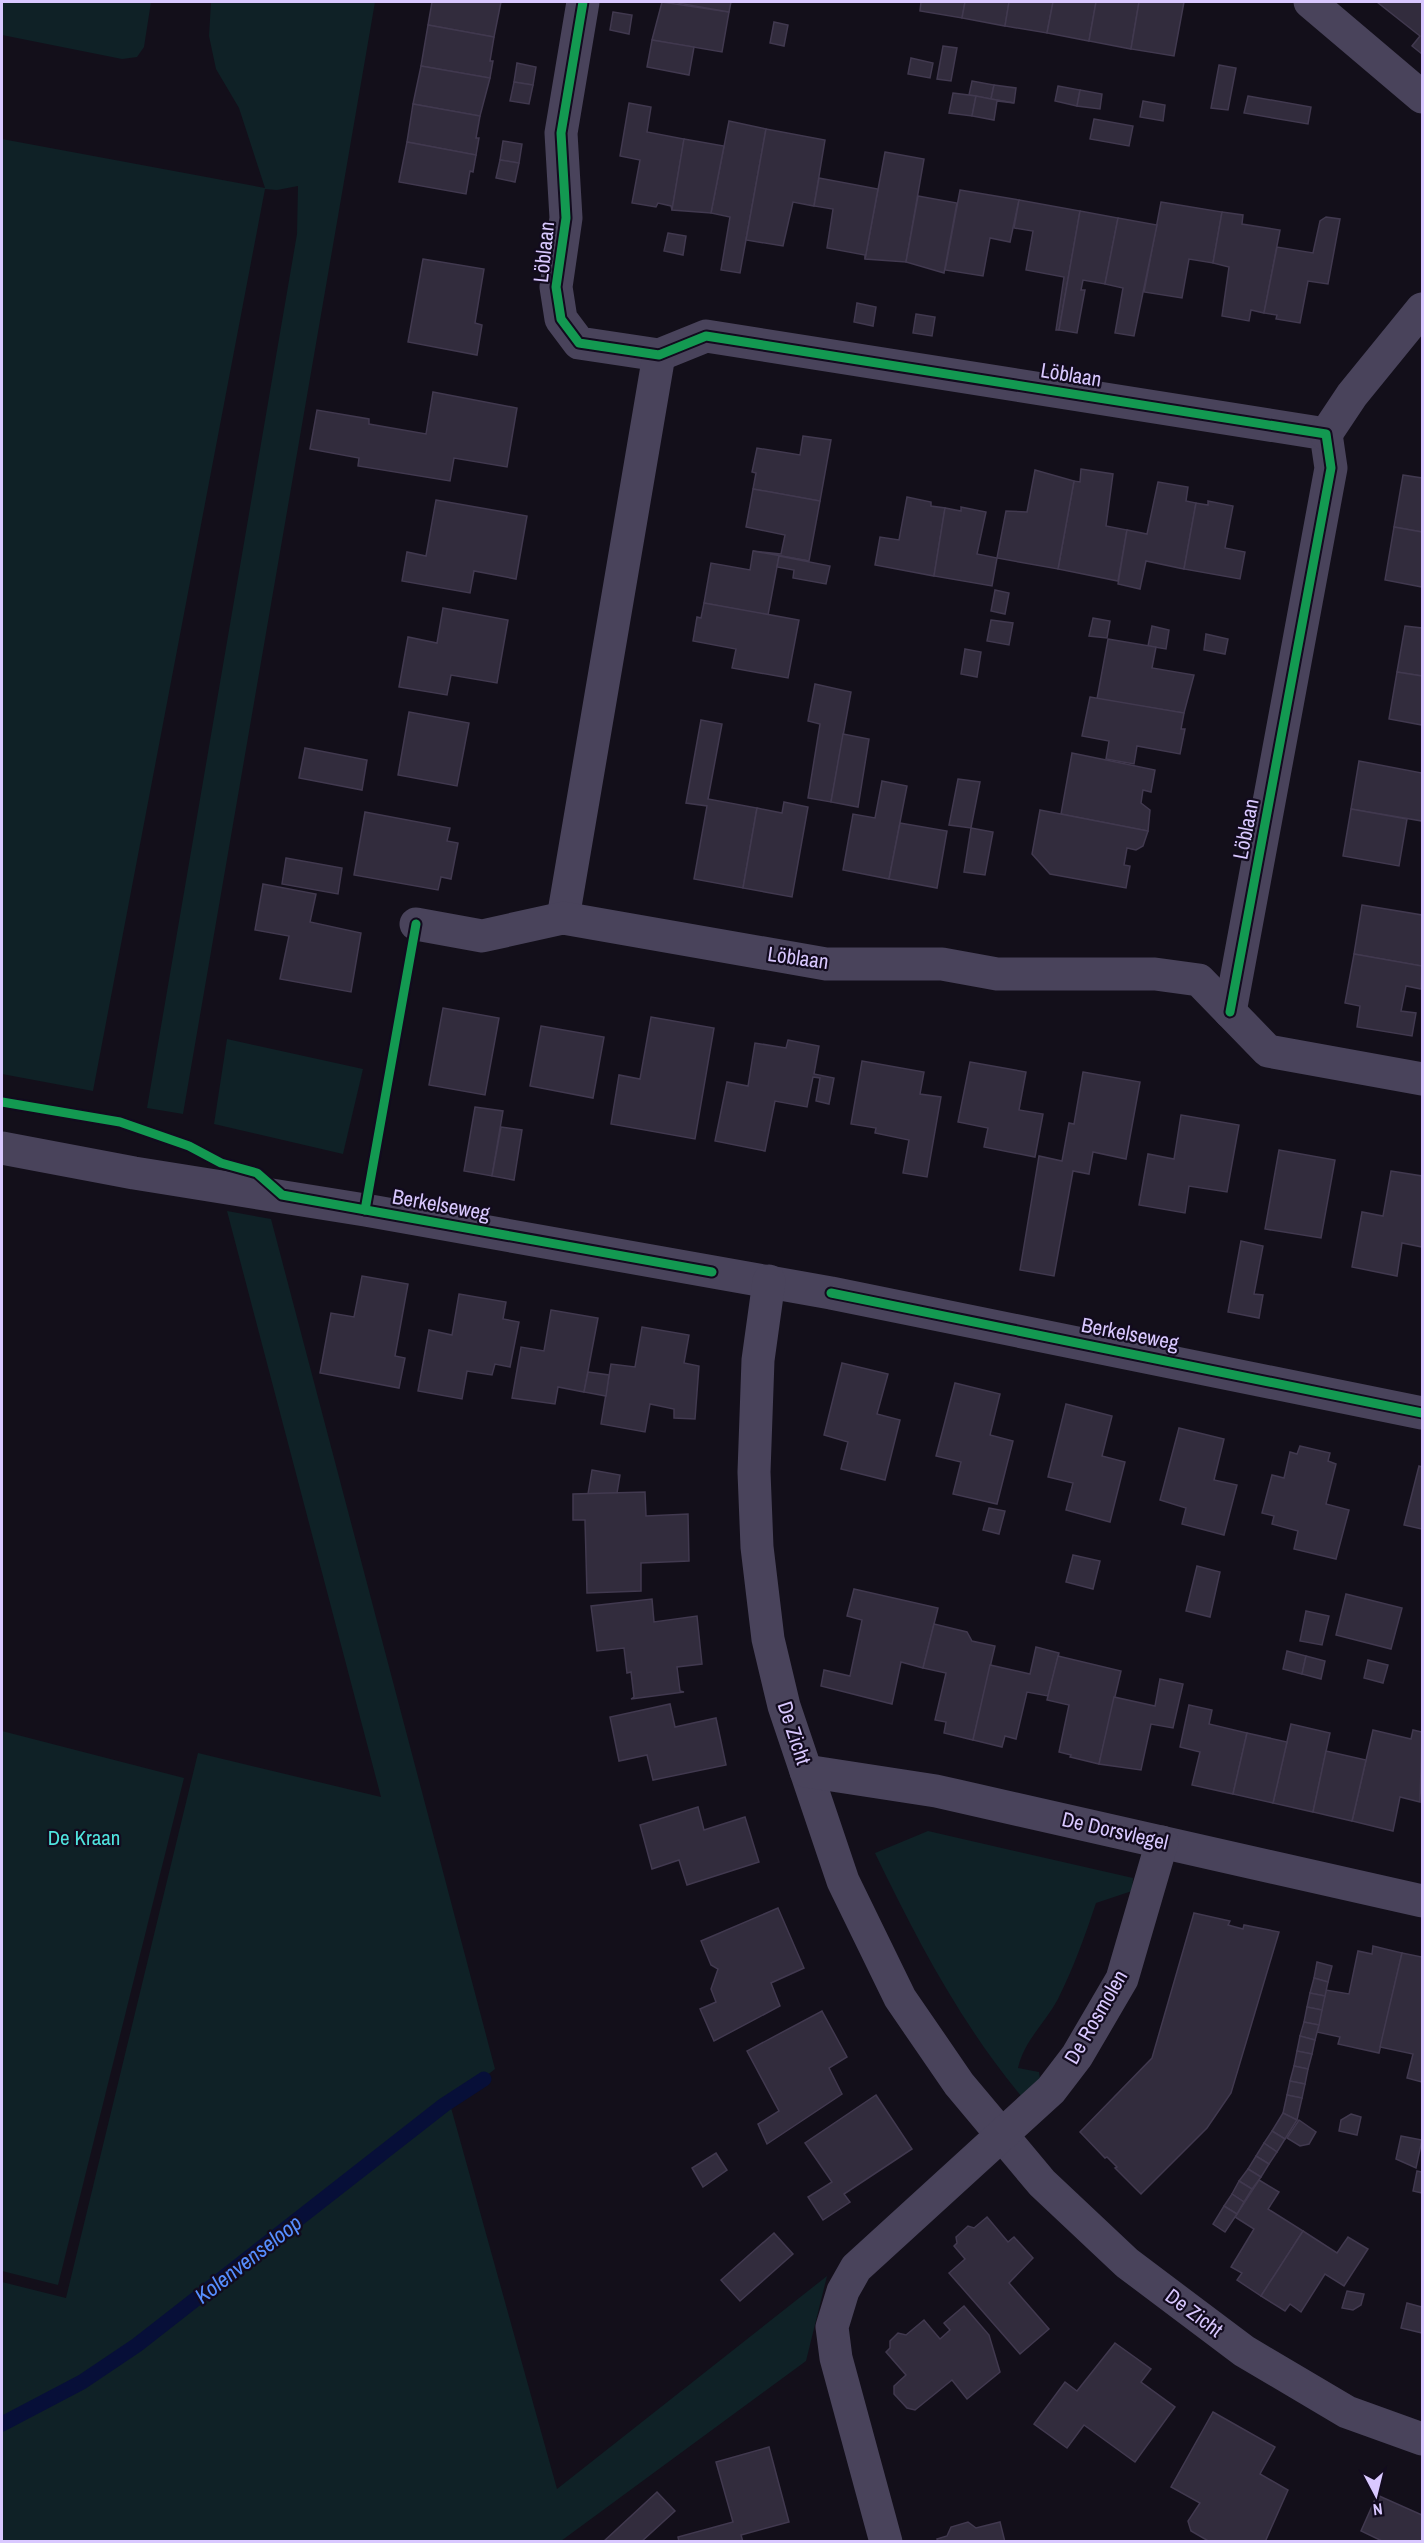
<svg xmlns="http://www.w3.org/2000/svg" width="1424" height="2543" viewBox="0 0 1424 2543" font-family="'Archivo Narrow',sans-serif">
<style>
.green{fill:#0f2126}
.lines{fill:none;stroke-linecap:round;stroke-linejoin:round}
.stream{stroke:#070f38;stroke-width:15}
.building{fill:#322c3d;stroke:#41394f;stroke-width:1.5}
.street{stroke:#49435b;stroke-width:33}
.cycleway-casing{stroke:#120b1e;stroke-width:13}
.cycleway{stroke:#139951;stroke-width:9}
.labels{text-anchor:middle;stroke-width:4.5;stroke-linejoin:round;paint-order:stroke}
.street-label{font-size:21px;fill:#d9c8ff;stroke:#120b1e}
.park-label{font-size:21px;fill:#4fe4dd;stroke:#120b1e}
.water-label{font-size:22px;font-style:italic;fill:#568eff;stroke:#120b1e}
</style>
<rect width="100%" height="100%" fill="#130f1a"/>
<g class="green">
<polygon points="2,2 151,2 144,47 137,57 122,59 2,35"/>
<polygon points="211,2 375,2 183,1114 147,1108 297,234 298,186 277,190 265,189 93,1091 2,1074 2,139 265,188 239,108 216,69 209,36"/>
<polygon points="227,1039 363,1069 343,1154 214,1124"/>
<polygon points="227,1211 271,1219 495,2069 450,2104 557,2489 827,2276 806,2361 561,2541 2,2541 2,2282 66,2298 198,1753 381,1797"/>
<polygon points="2,1731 184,1778 58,2285 2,2271"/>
<path d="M928 1831 1133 1878 1132 1891 1096 1903C1085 1936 1073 1969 1058 1999 1045 2023 1024 2041 1018 2068L1039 2072 1040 2079 1021 2096C960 2022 917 1940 875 1853Z"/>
</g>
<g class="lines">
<polyline class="stream" points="2,2424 82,2382 137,2345 444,2105 484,2079"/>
</g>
<g class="building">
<polygon points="432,2 501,2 494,37 428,25"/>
<polygon points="662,2 729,12 722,52 652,40"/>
<polygon points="672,2 731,2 729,12"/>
<polygon points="921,2 965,2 962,18 920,11"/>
<polygon points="965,2 1009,2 1005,26 962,18"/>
<polygon points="1009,2 1053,2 1047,33 1005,26"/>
<polygon points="1053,2 1096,2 1089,41 1047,33"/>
<polygon points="1096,2 1139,2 1131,49 1089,41"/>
<polygon points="1139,2 1184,2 1174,56 1131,49"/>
<polygon points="1377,2 1422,2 1422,54 1412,46 1420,36"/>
<polygon points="613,12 632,15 629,34 610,30"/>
<polygon points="774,22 788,25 784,46 770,43"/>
<polygon points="428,25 494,37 490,61 493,61 490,78 421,66"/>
<polygon points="652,40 694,47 689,75 647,67"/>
<polygon points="943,46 957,48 951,81 937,79"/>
<polygon points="911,58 933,63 930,78 908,74"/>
<polygon points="517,63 536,67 533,85 514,82"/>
<polygon points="1219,65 1236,68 1228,110 1211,108"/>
<polygon points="421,66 490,78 480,116 413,104"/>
<polygon points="972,81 994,85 991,99 969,95"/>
<polygon points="514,82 533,85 529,104 510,101"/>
<polygon points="994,85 1016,88 1014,103 991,99"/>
<polygon points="1058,86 1080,90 1077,106 1055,101"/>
<polygon points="1080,90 1102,94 1100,109 1077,106"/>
<polygon points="953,93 976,96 972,116 949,113"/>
<polygon points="976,96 991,99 1014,103 997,101 994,120 972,116"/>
<polygon points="1248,96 1311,107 1308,124 1244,113"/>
<polygon points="1143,101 1165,105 1163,121 1140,117"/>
<polygon points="629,103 651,107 647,132 684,139 672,210 671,206 658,203 656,207 632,203 640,160 620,156"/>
<polygon points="413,104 480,116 476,138 479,138 476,155 407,142"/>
<polygon points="1094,119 1133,126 1129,146 1090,139"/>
<polygon points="729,121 766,129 740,273 721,270 730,217 711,213"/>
<polygon points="766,129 825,140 814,206 793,202 783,246 746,240"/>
<polygon points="684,139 724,146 711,213 672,210"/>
<polygon points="503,141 522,144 519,163 500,160"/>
<polygon points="407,142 476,155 473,172 470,171 466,194 399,182"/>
<polygon points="885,152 924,159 906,262 865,259"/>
<polygon points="500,160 519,163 515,182 496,178"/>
<polygon points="819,178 878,189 865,259 865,255 827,248 833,209 814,206"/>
<polygon points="960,190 1019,200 1010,242 990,238 983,276 945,270"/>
<polygon points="918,196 957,203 944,273 906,262"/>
<polygon points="1019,200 1080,211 1059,330 1056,330 1064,277 1026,270 1033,231 1014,228"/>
<polygon points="1161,202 1222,212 1213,263 1189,259 1182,298 1144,292"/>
<polygon points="1080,211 1118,218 1105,284 1083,280 1081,290 1085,290 1077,333 1059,330"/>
<polygon points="1222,212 1243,215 1242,224 1280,230 1264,313 1251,310 1249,321 1222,316 1229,267 1213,263"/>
<polygon points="1326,217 1340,219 1328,284 1308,281 1300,323 1276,319 1277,315 1264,313 1277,247 1313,253 1320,221"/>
<polygon points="1118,218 1157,225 1134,336 1115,333 1123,288 1105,284"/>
<polygon points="668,233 686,236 683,255 664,251"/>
<polygon points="423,259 484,269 475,323 482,325 477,355 408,342"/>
<polygon points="857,303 876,307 873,326 854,322"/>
<polygon points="916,314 935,317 932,336 913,333"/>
<polygon points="433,392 517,408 507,467 454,458 450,481 358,466 359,458 310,449 317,410 369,419 369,424 426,434"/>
<polygon points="803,436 831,440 820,501 753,489 756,473 752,472 757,448 800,455"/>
<polygon points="1081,469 1113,474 1106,526 1127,530 1118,581 1058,569 1074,481 1080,482"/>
<polygon points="1035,470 1074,481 1058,569 997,558 1006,511 1027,512"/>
<polygon points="1403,475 1422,478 1422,532 1394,527"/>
<polygon points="1158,482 1188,487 1186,501 1196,503 1184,569 1146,561 1140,589 1118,584 1127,530 1147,534"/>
<polygon points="753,489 820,501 809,561 753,551 781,554 785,535 746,527"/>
<polygon points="907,497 931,502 931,506 945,508 934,576 875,565 880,537 899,540"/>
<polygon points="436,500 527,516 516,579 474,571 470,593 402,581 407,552 426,556"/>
<polygon points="1208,501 1233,506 1225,548 1245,552 1240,579 1184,569 1196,503 1208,505"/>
<polygon points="961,507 986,512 977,554 997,558 992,586 934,576 945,508 961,511"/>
<polygon points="1394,527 1422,532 1422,587 1385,580"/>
<polygon points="753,551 809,561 779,556 768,615 704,603 711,563 750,570"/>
<polygon points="779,556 830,566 826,584 793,578 794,570 777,567"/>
<polygon points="995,590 1009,593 1005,614 991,611"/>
<polygon points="704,603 799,620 788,678 732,668 736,649 693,641 697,617 701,618"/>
<polygon points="443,608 508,620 497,683 451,675 447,695 399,687 408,637 437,643"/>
<polygon points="1093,618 1110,621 1107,638 1089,636"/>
<polygon points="991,620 1013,623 1009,645 987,641"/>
<polygon points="1152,626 1169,630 1166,649 1148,646"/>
<polygon points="1405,626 1422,628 1422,676 1397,672"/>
<polygon points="1206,634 1228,639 1225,654 1204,650"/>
<polygon points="1108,639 1156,647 1152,668 1194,675 1184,713 1097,699"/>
<polygon points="965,649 981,652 977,677 961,674"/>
<polygon points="1397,672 1422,676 1422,725 1389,719"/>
<polygon points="815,684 851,692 831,802 808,798 820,724 808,721"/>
<polygon points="1090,697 1184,713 1181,729 1185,729 1180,754 1137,746 1134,764 1106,759 1109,741 1082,736"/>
<polygon points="409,712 469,723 457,786 398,775"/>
<polygon points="701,720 722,724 708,799 757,808 743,888 694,879 707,806 686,803"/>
<polygon points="843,734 869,739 858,807 831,802"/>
<polygon points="305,748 367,760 362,790 299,778"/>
<polygon points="1072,753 1155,770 1151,792 1143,790 1141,803 1150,810 1148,831 1061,814"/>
<polygon points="1359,761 1422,773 1422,821 1351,809"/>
<polygon points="958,779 980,782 971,828 949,825"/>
<polygon points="882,781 907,786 889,879 843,870 853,814 875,818"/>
<polygon points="784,802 808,807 792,897 743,888 757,808 782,813"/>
<polygon points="1351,809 1407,819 1399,866 1343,856"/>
<polygon points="1040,810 1148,831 1143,846 1136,850 1127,848 1124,865 1130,866 1126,888 1050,874 1032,854"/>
<polygon points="365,812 450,828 447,841 458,843 451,879 441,877 438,890 354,875"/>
<polygon points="900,823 947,831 937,888 889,879"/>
<polygon points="971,828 993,832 985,875 964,872"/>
<polygon points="286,858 342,868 338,894 282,884"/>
<polygon points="263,884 316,894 310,922 361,933 351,992 280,979 289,936 255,930"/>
<polygon points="1362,905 1422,915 1422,966 1354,954"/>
<polygon points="1354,954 1422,966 1421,989 1406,986 1401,1011 1416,1013 1412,1036 1357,1027 1360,1006 1345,1003"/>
<polygon points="443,1008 499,1018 485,1095 429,1085"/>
<polygon points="651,1017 714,1028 695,1139 611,1124 619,1075 640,1079"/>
<polygon points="541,1026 604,1037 593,1098 530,1086"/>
<polygon points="788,1040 819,1046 814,1074 834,1078 829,1104 816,1101 820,1078 813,1077 807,1107 775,1101 765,1151 715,1141 727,1082 748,1086 755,1043 786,1048"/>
<polygon points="862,1061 924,1072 920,1094 941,1097 927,1177 903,1173 909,1140 875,1133 876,1128 851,1124"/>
<polygon points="970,1062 1026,1072 1019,1110 1043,1114 1035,1157 984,1147 988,1128 958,1122"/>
<polygon points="1083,1072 1140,1082 1126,1159 1093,1152 1089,1174 1073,1171 1054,1276 1020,1270 1039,1156 1062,1161 1069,1123 1074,1124"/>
<polygon points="475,1107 503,1111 492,1176 464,1171"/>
<polygon points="1181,1115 1239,1125 1227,1192 1189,1186 1185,1213 1139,1205 1148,1154 1174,1159"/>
<polygon points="501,1127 522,1130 514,1180 492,1176"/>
<polygon points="1279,1150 1335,1160 1321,1238 1265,1229"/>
<polygon points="1391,1171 1422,1176 1422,1247 1402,1243 1397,1276 1352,1267 1362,1212 1383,1216"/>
<polygon points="1241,1241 1263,1246 1254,1294 1263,1295 1259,1318 1228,1312"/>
<polygon points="362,1276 408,1284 395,1356 405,1358 399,1388 320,1373 331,1313 354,1317"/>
<polygon points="459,1294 506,1302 503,1319 519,1322 510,1367 495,1364 492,1375 467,1371 462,1399 418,1391 429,1330 452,1335"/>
<polygon points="551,1310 598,1318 584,1392 558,1387 555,1404 512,1398 521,1347 544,1351"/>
<polygon points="642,1327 689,1335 684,1363 699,1366 695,1419 674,1418 674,1409 650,1404 645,1432 601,1424 611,1364 635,1367"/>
<polygon points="842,1363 888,1374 877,1414 900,1420 885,1480 841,1469 848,1442 824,1435"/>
<polygon points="588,1372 609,1375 606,1396 584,1392"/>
<polygon points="955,1383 1000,1394 990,1435 1013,1441 997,1504 953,1494 961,1462 936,1456"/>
<polygon points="1066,1404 1112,1416 1102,1456 1125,1462 1110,1522 1066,1510 1073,1483 1048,1477"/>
<polygon points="1179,1428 1224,1439 1214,1480 1237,1485 1224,1535 1182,1524 1186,1508 1160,1500"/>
<polygon points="1300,1446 1330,1453 1328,1461 1336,1464 1326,1504 1349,1510 1336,1559 1294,1549 1298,1531 1272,1524 1274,1516 1262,1513 1272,1475 1284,1478 1290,1452 1297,1454"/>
<polygon points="1419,1466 1422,1467 1422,1529 1404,1525"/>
<polygon points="592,1470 620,1475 617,1493 588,1494"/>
<polygon points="645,1492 646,1516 688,1514 689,1561 641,1563 641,1591 587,1593 585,1520 573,1520 573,1494"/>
<polygon points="989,1508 1005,1511 999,1534 983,1530"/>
<polygon points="1073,1555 1100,1561 1093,1589 1066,1582"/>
<polygon points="1197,1566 1220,1572 1210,1617 1186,1611"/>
<polygon points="854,1589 938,1608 923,1668 901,1662 892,1704 821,1686 824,1670 850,1676 862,1620 847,1616"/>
<polygon points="1346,1594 1402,1608 1391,1649 1336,1635"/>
<polygon points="652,1599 654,1622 697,1616 702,1664 677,1667 680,1691 684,1692 631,1699 634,1697 631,1672 627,1673 624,1648 597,1651 591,1606"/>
<polygon points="1306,1611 1329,1616 1322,1645 1300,1641"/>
<polygon points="934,1624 967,1632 972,1641 995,1646 973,1740 944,1733 946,1722 935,1720 946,1673 923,1668"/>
<polygon points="1036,1647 1059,1653 1048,1696 1027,1692 1016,1739 1005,1736 1002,1747 973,1740 990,1665 1030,1674"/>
<polygon points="1287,1651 1306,1656 1302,1674 1283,1669"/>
<polygon points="1058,1656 1121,1671 1099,1764 1070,1757 1071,1755 1059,1752 1069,1705 1047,1700"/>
<polygon points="1306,1656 1325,1661 1321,1679 1302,1674"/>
<polygon points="1368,1660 1388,1665 1383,1683 1364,1678"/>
<polygon points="1160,1679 1183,1684 1173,1728 1151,1724 1141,1770 1099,1764 1114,1697 1155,1706"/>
<polygon points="670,1704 675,1727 716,1718 726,1765 653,1780 647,1755 619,1761 610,1717"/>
<polygon points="1189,1705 1212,1710 1209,1724 1247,1733 1233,1794 1192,1785 1200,1752 1180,1747"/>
<polygon points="1291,1724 1330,1733 1313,1812 1273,1803"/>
<polygon points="1373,1730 1411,1739 1413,1730 1422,1732 1420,1802 1400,1797 1393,1831 1352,1821"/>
<polygon points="1247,1733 1287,1742 1273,1803 1233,1794"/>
<polygon points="1326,1751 1366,1760 1352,1821 1313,1812"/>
<polygon points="698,1807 704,1830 745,1817 759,1862 687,1885 679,1860 652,1869 640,1825"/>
<polygon points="778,1908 804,1968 771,1983 780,2006 714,2041 700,2009 716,2002 711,1989 718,1969 711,1965 701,1941"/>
<polygon points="1194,1913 1230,1921 1228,1925 1243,1929 1244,1925 1279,1932 1231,2093 1207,2128 1141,2194 1115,2168 1117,2167 1107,2157 1105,2158 1080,2132 1152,2058"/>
<polygon points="1373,1946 1402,1953 1379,2053 1338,2044 1340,2037 1317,2032 1326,1990 1349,1994 1358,1951 1372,1954"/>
<polygon points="1402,1953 1422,1957 1422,2082 1407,2078 1413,2054 1380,2047"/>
<polygon points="1317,1962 1332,1966 1328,1982 1314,1978"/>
<polygon points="1314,1978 1328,1982 1325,1996 1310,1993"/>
<polygon points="1310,1993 1325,1996 1322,2010 1307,2007"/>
<polygon points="1307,2007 1322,2010 1319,2025 1304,2022"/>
<polygon points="822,2011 847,2057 829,2068 842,2094 767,2144 758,2124 779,2111 747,2051"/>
<polygon points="1304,2022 1319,2025 1315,2040 1300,2036"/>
<polygon points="1300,2036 1315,2040 1312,2054 1297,2051"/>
<polygon points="1297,2051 1312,2054 1308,2069 1294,2066"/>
<polygon points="1294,2066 1308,2069 1305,2084 1290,2081"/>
<polygon points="1290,2081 1305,2084 1302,2098 1287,2095"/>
<polygon points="876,2095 912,2149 844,2194 850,2202 823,2220 808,2197 832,2182 805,2143"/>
<polygon points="1287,2095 1302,2098 1297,2120 1283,2113"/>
<polygon points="1283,2113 1297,2120 1285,2139 1272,2131"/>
<polygon points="1351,2114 1361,2117 1357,2135 1339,2131 1341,2120"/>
<polygon points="1299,2120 1316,2132 1309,2144 1300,2146 1287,2138"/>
<polygon points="1272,2131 1285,2139 1277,2152 1264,2143"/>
<polygon points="1401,2136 1422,2140 1416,2168 1396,2159"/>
<polygon points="1264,2143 1277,2152 1269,2164 1256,2156"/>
<polygon points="716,2153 727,2170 703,2187 692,2168"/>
<polygon points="1256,2156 1269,2164 1261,2177 1248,2169"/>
<polygon points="1248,2169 1261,2177 1252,2189 1239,2181"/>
<polygon points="1417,2171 1422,2172 1422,2193 1413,2191"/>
<polygon points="1259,2180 1279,2192 1268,2209 1303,2231 1261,2296 1237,2280 1242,2273 1231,2267 1254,2229 1235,2217"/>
<polygon points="1239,2181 1252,2189 1244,2202 1232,2194"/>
<polygon points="1232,2194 1244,2202 1237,2214 1224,2206"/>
<polygon points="1224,2206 1237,2214 1225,2232 1213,2224"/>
<polygon points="987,2217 1008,2242 1014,2237 1033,2258 1009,2283 1049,2329 1020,2354 949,2273 965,2259 954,2246 957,2243 956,2237 968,2226 974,2228"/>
<polygon points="1303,2231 1337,2253 1348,2237 1368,2249 1344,2286 1325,2274 1301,2312 1290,2304 1285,2311 1261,2296"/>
<polygon points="774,2233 793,2254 740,2301 721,2280"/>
<polygon points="1347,2291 1364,2294 1361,2305 1353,2310 1342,2308"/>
<polygon points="1407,2303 1422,2307 1422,2333 1401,2328"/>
<polygon points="964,2306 989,2335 1000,2372 967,2399 952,2380 915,2410 907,2408 894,2394 894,2386 906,2375 886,2352 890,2348 890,2341 898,2333 906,2335 924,2320 940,2339 950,2330 944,2323"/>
<polygon points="1115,2343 1151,2369 1141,2382 1175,2407 1135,2462 1084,2425 1067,2448 1034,2424 1065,2382 1077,2391"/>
<polygon points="1213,2412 1275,2447 1260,2474 1288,2490 1265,2542 1210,2542 1191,2531 1188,2521 1200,2503 1171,2487"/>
<polygon points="769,2447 789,2522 741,2535 743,2542 679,2542 678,2537 733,2522 716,2462"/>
<polygon points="657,2492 675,2511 641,2542 603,2542"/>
<polygon points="1377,2495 1422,2515 1422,2542 1384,2542 1361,2531"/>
<polygon points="968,2522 976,2528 1000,2522 1005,2542 938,2542 937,2539 947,2536 951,2527"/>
</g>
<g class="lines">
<g class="street">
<polyline points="583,2 561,133 566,218 556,287 561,319 579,343 659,355 706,336 1326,434 1331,468 1230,1012"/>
<polyline points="1310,2 1422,97"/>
<polyline points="1326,434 1352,395 1422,309"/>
<polyline points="563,918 659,355"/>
<polyline points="416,924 482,936 563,918 826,964 942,964 997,974 1155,974 1199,980 1268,1051 1422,1079"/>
<polyline points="2,1148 134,1173 365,1210 831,1293 1422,1413"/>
<polyline points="769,1281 758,1360 754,1472 757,1547 768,1639 784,1706 843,1881 900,1998 959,2084 1042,2183 1127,2263 1244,2351 1347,2412 1422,2439"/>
<polyline points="806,1771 936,1791 1422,1901"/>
<polyline points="886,2542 836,2358 832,2327 843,2291 856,2268 1051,2090 1077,2056 1122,1979 1162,1842"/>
</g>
<defs>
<g id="cycleway">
<polyline points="583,2 561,133 566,218 556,287 561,319 579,343 659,355 706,336 1326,434 1331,468 1230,1012"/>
<polyline points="2,1102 120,1122 189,1146 221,1163 257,1173 282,1195 712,1272"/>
<polyline points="365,1210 416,924"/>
<polyline points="831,1293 1422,1413"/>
</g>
</defs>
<use href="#cycleway" class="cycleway-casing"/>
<use href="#cycleway" class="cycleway"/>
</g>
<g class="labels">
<g class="street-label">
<text transform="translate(544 252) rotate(-84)" y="7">Löblaan</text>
<text transform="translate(1071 375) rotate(9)" y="7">Löblaan</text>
<text transform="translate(1246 829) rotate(-79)" y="7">Löblaan</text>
<text transform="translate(798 958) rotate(8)" y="7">Löblaan</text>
<text transform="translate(441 1205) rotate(10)" y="7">Berkelseweg</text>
<text transform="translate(1130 1334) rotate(11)" y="7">Berkelseweg</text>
<text transform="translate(794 1733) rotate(72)" y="7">De Zicht</text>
<text transform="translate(1115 1831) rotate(13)" y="7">De Dorsvlegel</text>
<text transform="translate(1096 2017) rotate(-60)" y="7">De Rosmolen</text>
<text transform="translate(1194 2313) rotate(37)" y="7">De Zicht</text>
</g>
<g class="park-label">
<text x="84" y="1845">De Kraan</text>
</g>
<g class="water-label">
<text transform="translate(248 2259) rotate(-38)" y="8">Kolenvenseloop</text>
</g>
</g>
<rect width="1424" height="2543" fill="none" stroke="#d9c8ff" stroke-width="6"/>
<g transform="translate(1376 2495) rotate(173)" stroke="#120b1e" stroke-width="4.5" paint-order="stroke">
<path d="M0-4.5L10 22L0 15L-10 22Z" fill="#d9c8ff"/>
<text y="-9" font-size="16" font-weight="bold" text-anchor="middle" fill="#d9c8ff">N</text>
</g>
</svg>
